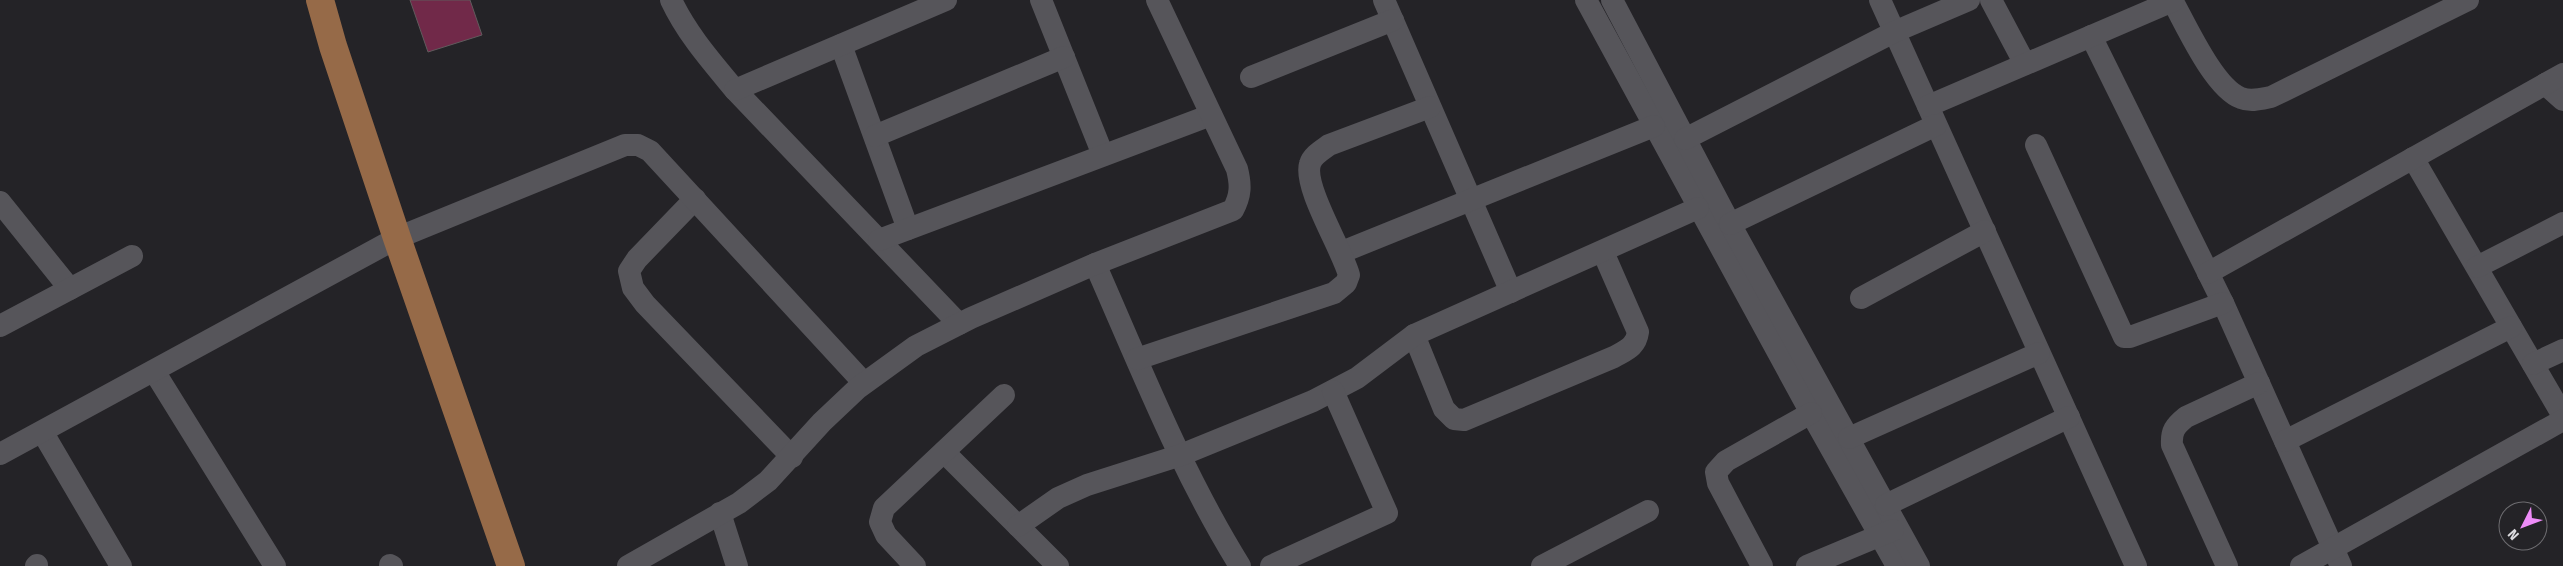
<svg xmlns="http://www.w3.org/2000/svg" width="2563" height="566" viewBox="0 0 2563 566" font-family="'Fira Sans Condensed',sans-serif">
<style>
.building{fill:#712949;stroke:#615b5d}
.lines{fill:none;stroke-linecap:round;stroke-linejoin:round}
.minor{stroke:#56555a;stroke-width:22}
.major{stroke:#966a48;stroke-width:28}
</style>
<rect width="100%" height="100%" fill="#242327"/>
<polygon class="building" points="410,0 470,0 482,35 428,52"/>
<g class="lines">
<g class="minor">
<path d="M671 0C687 34 711 61 735 90L959 324"/>
<polyline points="1041,0 1103,155"/>
<polyline points="1384,0 1511,292"/>
<polyline points="1586,0 1811,413 1897,566"/>
<polyline points="1612,0 1730,224 1919,566"/>
<polyline points="1880,0 2136,566"/>
<polyline points="1991,0 2025,64"/>
<path d="M2172 0C2186 25 2214 88 2241 98 2251 102 2261 99 2271 97L2468 0"/>
<polyline points="2091,36 2223,303 2341,566"/>
<polyline points="841,45 908,229"/>
<polyline points="1251,77 1393,20"/>
<polyline points="2545,84 2563,100"/>
<polyline points="735,90 946,0"/>
<polyline points="1928,106 2173,1"/>
<polyline points="875,136 1064,57"/>
<polyline points="1685,139 1894,32 1969,0"/>
<polyline points="2036,145 2124,337 2130,337 2223,303"/>
<polyline points="2413,158 2563,416"/>
<polyline points="695,199 637,259 629,271 633,288 645,304 792,457"/>
<polyline points="0,202 70,289"/>
<polyline points="1730,224 1936,125"/>
<polyline points="879,240 1211,115"/>
<polyline points="1342,252 1654,126"/>
<path d="M1095 264C1140 366 1181 471 1240 566"/>
<polyline points="2477,267 2563,223"/>
<polyline points="2208,273 2563,74"/>
<polyline points="1861,298 1985,231"/>
<polyline points="0,326 132,256"/>
<path d="M1414 335 1444 409 1454 419 1464 420 1614 357C1626 350 1636 347 1638 332L1603 252"/>
<path d="M1137 359 1334 293 1346 283 1349 275C1342 249 1303 187 1310 164 1312 156 1322 150 1329 145L1430 107"/>
<polyline points="2533,364 2563,350"/>
<polyline points="154,371 275,566"/>
<polyline points="43,433 121,566"/>
<polyline points="1849,438 2039,353"/>
<polyline points="2285,441 2511,327"/>
<polyline points="944,452 1058,566"/>
<polyline points="0,454 397,238 625,145 638,145 650,151 864,383"/>
<polyline points="1886,505 2069,417"/>
<polyline points="720,513 737,566"/>
<polyline points="1018,526 1058,498 1087,485 1181,455 1313,401 1357,378 1414,335 1698,208"/>
<polyline points="390,565 392,566"/>
<polyline points="36,566 37,565"/>
<path d="M628 566 739 503 768 481 822 422 858 388 916 346 971 318 1095 264 1233 210C1241 195 1241 185 1237 169L1157 0"/>
<polyline points="915,566 886,535 880,522 884,508 1004,395"/>
<polyline points="1271,566 1387,513 1333,391"/>
<polyline points="1542,566 1648,511"/>
<polyline points="1762,566 1718,483 1716,472 1726,461 1811,413"/>
<polyline points="1807,566 1893,530"/>
<path d="M2227 566 2172 445C2171 431 2175 426 2186 417L2259 383"/>
<polyline points="2301,566 2563,420"/>
</g>
<polyline class="major" points="320,0 333,46 397,238 511,566"/>
</g>
<g transform="translate(2523 526) rotate(228)"><circle r="24" fill="#242327" stroke="#6d6c70"/>
<path d="M0-4L9 19L0 12L-9 19Z" fill="#ee8cf8"/>
<text y="-8" font-size="14" font-weight="bold" text-anchor="middle" fill="#dbdade">N</text>
</g>
</svg>
